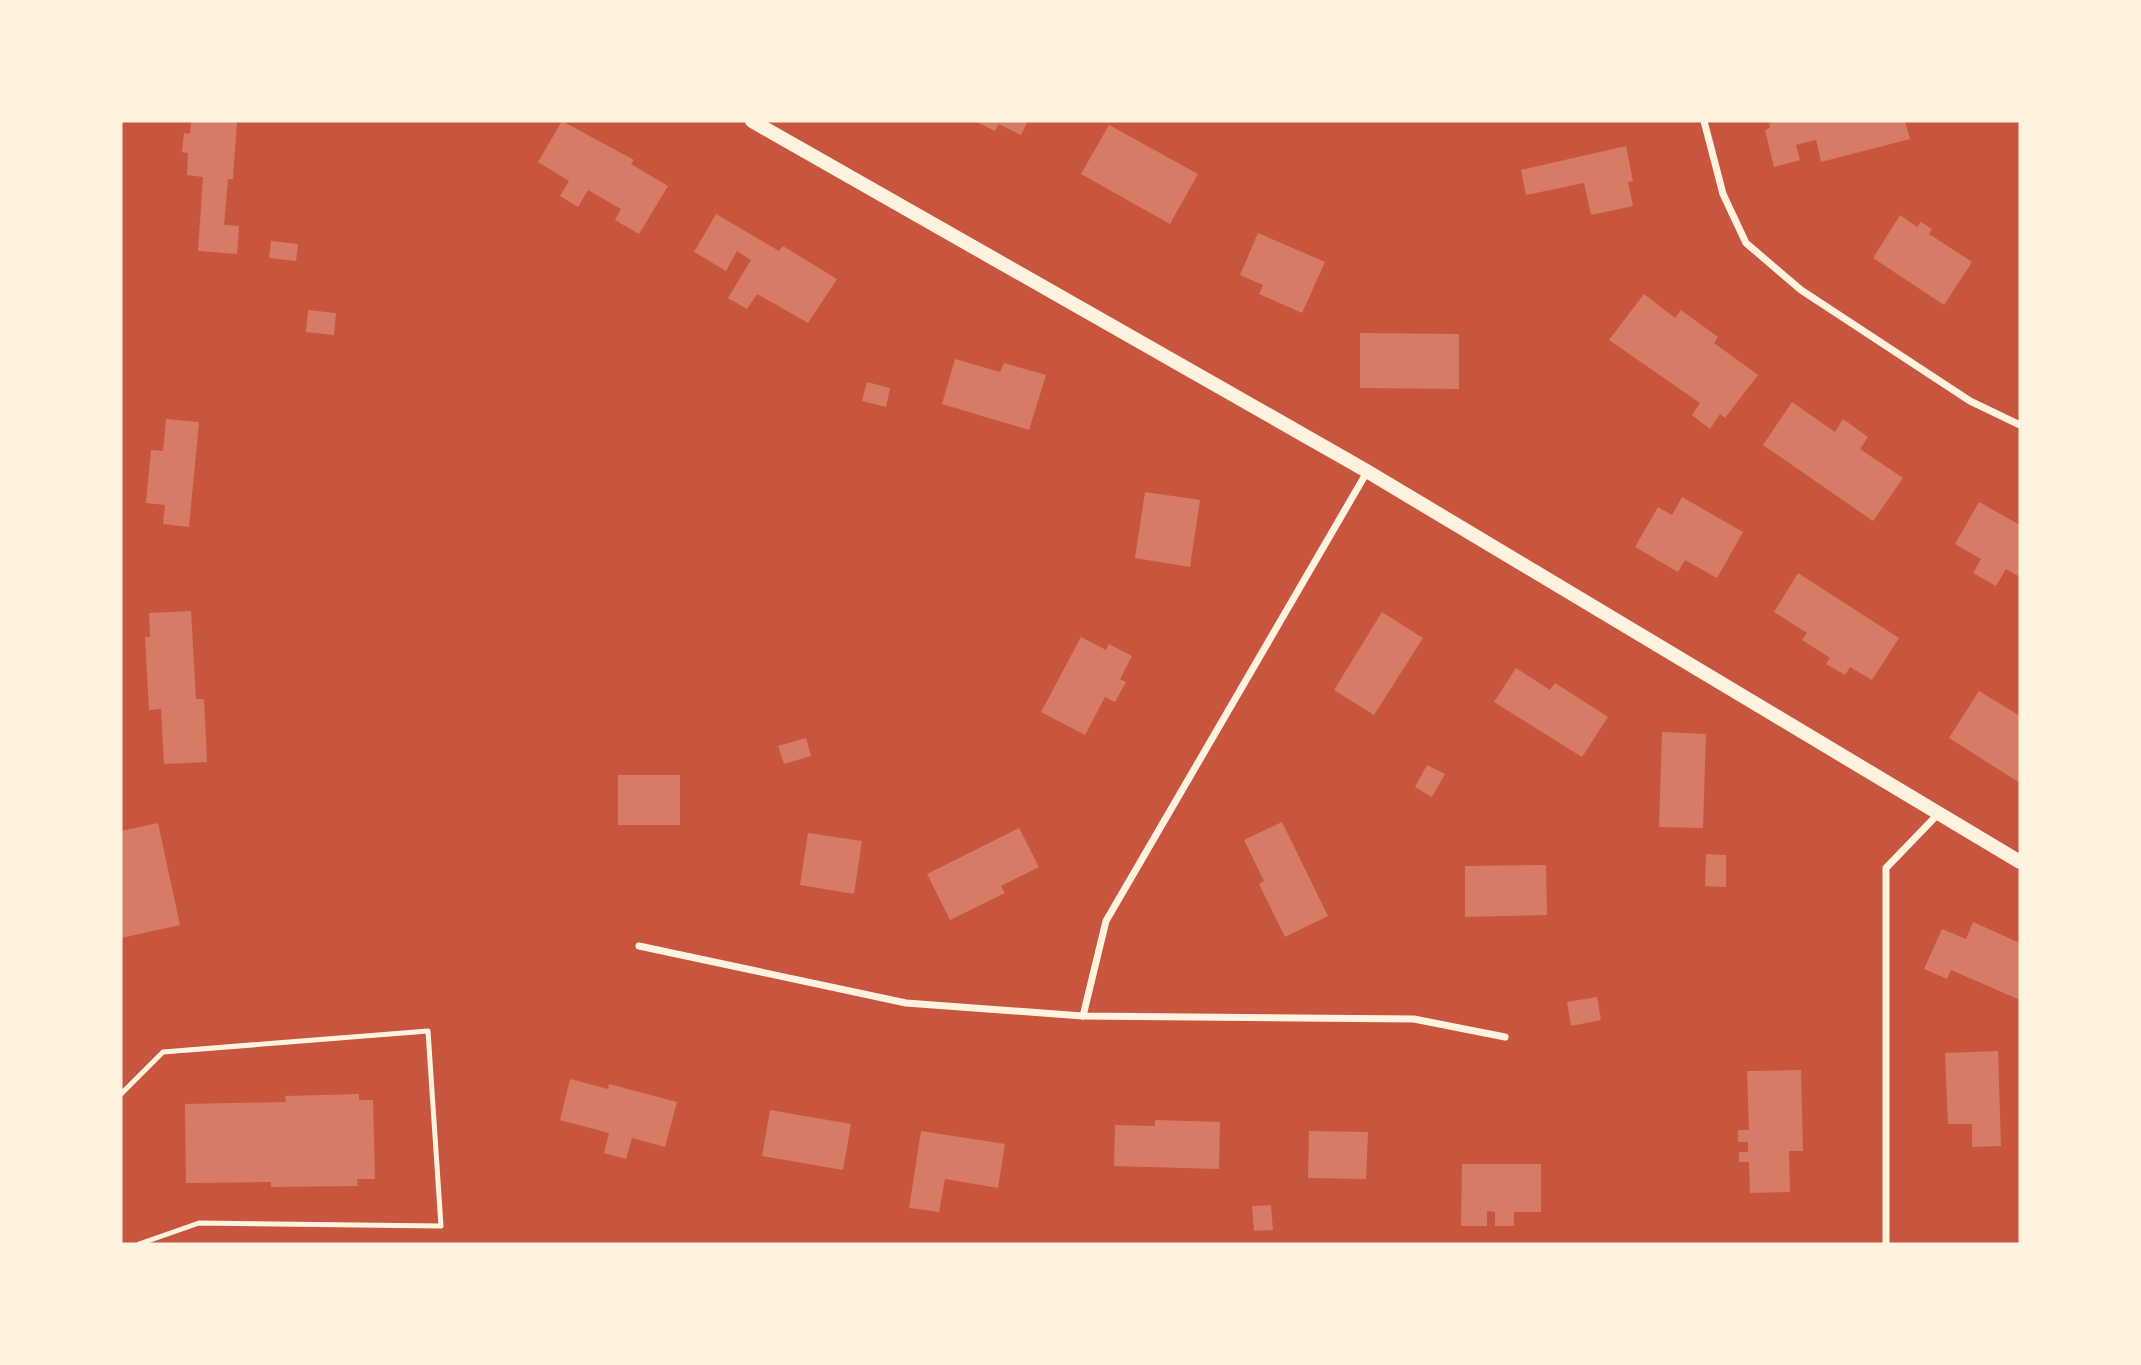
<svg xmlns="http://www.w3.org/2000/svg" width="2141" height="1365" viewBox="0 0 2141 1365" font-family="'Varela Round',sans-serif">
<style>
.building{fill:#d67c66}
.lines{fill:none;stroke-linecap:round;stroke-linejoin:round}
.service{stroke:#fff3e0;stroke-width:5}
.minor{stroke:#fff3e0;stroke-width:7}
.secondary{stroke:#fff3e0;stroke-width:14}
</style>
<rect width="100%" height="100%" fill="#c8553d"/>
<g class="building">
<path d="M191,121H237L233,179H228L224,225L239,226L237,254L198,251L203,177L187,175L188,153L182,152L184,133L190,134Z"/>
<path d="M562,121L634,160L631,164L668,186L639,234L615,220L621,209L588,190L578,207L560,196L569,181L538,162Z"/>
<path d="M975,121H1028L1021,135L999,124L995,131Z"/>
<path d="M1778,121H1905L1910,139L1821,162L1816,140L1796,145L1800,160L1774,167L1765,130L1770,128L1769,123Z"/>
<path d="M1109,125L1198,174L1170,224L1081,174Z"/>
<path d="M1626,146L1633,181L1628,182L1633,206L1591,215L1584,183L1526,195L1521,170Z"/>
<path d="M716,214L779,251L783,246L837,279L808,323L757,294L747,309L728,298L751,260L737,251L726,271L694,252Z"/>
<path d="M1900,215L1917,227L1921,222L1932,229L1929,234L1972,262L1944,305L1873,258Z"/>
<path d="M1258,233L1325,262L1302,313L1259,294L1263,285L1240,275Z"/>
<path d="M271,241L298,244L296,261L269,258Z"/>
<path d="M1644,294L1675,318L1681,310L1718,337L1714,343L1758,375L1725,418L1720,414L1710,429L1692,415L1700,403L1609,340Z"/>
<path d="M308,310L336,313L334,335L306,332Z"/>
<path d="M1360,333L1459,334V389L1360,388Z"/>
<path d="M955,359L1000,372L1004,363L1046,375L1029,430L942,404Z"/>
<path d="M867,382L890,388L886,407L862,401Z"/>
<path d="M1792,402L1835,432L1843,419L1868,437L1860,449L1903,478L1873,521L1763,445Z"/>
<path d="M166,419L199,422L189,527L163,524L165,505L146,503L151,450L163,451Z"/>
<path d="M1145,492L1200,500L1190,567L1135,558Z"/>
<path d="M1682,497L1743,532L1717,578L1685,560L1678,572L1635,547L1658,507L1672,515Z"/>
<path d="M1979,502L2020,525V577L2006,569L1996,586L1973,573L1981,559L1955,544Z"/>
<path d="M1798,573L1899,638L1872,680L1850,667L1845,675L1826,664L1830,658L1802,640L1807,633L1774,612Z"/>
<path d="M191,611L196,699H204L207,762L164,764L161,709L149,710L145,637H150L149,613Z"/>
<path d="M1382,612L1423,638L1374,715L1334,690Z"/>
<path d="M1081,637L1106,650L1109,644L1132,656L1120,679L1126,682L1115,702L1105,697L1085,735L1041,712Z"/>
<path d="M1516,668L1550,690L1555,683L1608,717L1582,757L1494,702Z"/>
<path d="M1979,691L2020,716V783L1949,738Z"/>
<path d="M1662,732L1706,734L1703,828L1659,827Z"/>
<path d="M806,738L811,756L784,764L778,746Z"/>
<path d="M1427,765L1445,774L1432,797L1415,787Z"/>
<rect x="618" y="775" width="62" height="50"/>
<path d="M1282,822L1328,916L1285,937L1259,884L1264,881L1244,840Z"/>
<path d="M158,823L180,925L121,938V831Z"/>
<path d="M1019,828L1039,867L1001,886L1005,893L950,920L927,874Z"/>
<path d="M808,833L862,841L854,894L800,885Z"/>
<path d="M1706,854L1726,855V887L1705,886Z"/>
<path d="M1546,865L1547,915L1465,917V866Z"/>
<path d="M1973,922L2020,943V1000L1951,970L1947,979L1924,969L1942,929L1966,939Z"/>
<path d="M1597,997L1601,1020L1571,1026L1567,1002Z"/>
<path d="M1998,1051L2001,1146L1972,1147V1124H1948L1945,1053Z"/>
<path d="M1801,1070L1803,1151H1789L1790,1192L1750,1193L1749,1162H1739V1152H1748V1142H1738V1130H1749L1747,1071Z"/>
<path d="M570,1079L608,1089L609,1084L677,1102L665,1147L632,1138L626,1159L604,1153L609,1133L560,1120Z"/>
<path d="M359,1094V1100H373L375,1179H357L358,1186L271,1187V1182L186,1183L185,1104L286,1102L285,1096Z"/>
<path d="M770,1110L851,1124L843,1170L762,1156Z"/>
<path d="M1155,1120L1220,1122L1219,1169L1114,1166L1115,1125L1155,1126Z"/>
<path d="M921,1131L1005,1144L998,1188L945,1179L939,1212L909,1208Z"/>
<path d="M1309,1131L1368,1132L1366,1179L1308,1178Z"/>
<path d="M1462,1164H1541V1212H1514V1226H1495V1212L1487,1211V1226H1461Z"/>
<path d="M1271,1205L1273,1230L1254,1231L1252,1206Z"/>
</g>
<g class="lines">
<path class="service" d="M121,1094L163,1052L428,1031L441,1226L199,1223L139,1244"/>
<g class="minor">
<path d="M1704,121L1723,194L1746,243L1801,290L1970,401L2020,425"/>
<path d="M639,946L906,1003L1083,1016L1414,1019L1505,1037"/>
<path d="M1083,1016L1106,921L1367,472"/>
<path d="M1886,1244V868L1940,812"/>
</g>
<path class="secondary" d="M752,121L1365,470L2020,862"/>
</g>
<rect width="2141" height="1365" fill="none" stroke="#fff3e0" stroke-width="245"/>
</svg>
